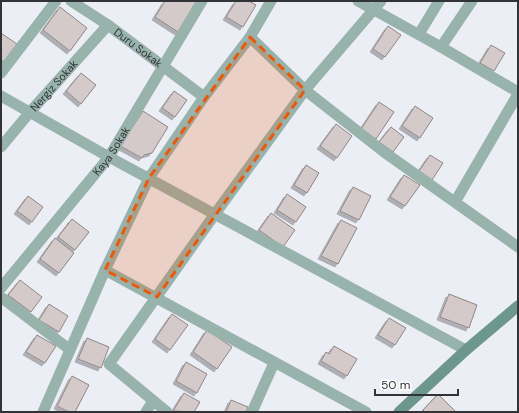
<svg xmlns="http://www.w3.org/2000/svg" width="519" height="413" viewBox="0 0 519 413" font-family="'DM Sans',sans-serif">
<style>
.building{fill:#d4cac9;stroke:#8e8584;filter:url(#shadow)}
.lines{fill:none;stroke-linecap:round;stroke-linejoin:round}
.minor{stroke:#98b3ac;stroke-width:11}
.secondary{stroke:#6d968c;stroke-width:11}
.marked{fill:#e8590c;fill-opacity:0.2;stroke:#e8590c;stroke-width:3;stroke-dasharray:8 5;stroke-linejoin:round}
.labels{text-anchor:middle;stroke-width:3;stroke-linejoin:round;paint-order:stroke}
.street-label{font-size:11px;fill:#323336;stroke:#fff}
</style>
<defs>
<filter id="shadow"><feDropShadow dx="-3" dy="3" stdDeviation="0" flood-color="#0004"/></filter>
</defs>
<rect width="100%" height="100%" fill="#eceef6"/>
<g class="building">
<path d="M165,1H197L178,32L155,17Z"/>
<path d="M236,1H249L256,5L243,27L226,17Z"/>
<path d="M60,7L87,28L70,51L43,30Z"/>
<path d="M388,26L401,35L385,57L373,49Z"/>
<path d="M1,33L17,44L4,62L1,60Z"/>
<path d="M491,45L505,53L494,71L480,63Z"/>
<path d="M81,73L96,85L81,104L66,91Z"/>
<path d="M174,91L187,100L175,117L162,108Z"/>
<path d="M379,102L394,112L376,139L361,129Z"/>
<path d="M415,106L433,118L420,138L402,126Z"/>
<path d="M143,111L168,127L152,153L144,155L142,158L120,146Z"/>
<path d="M336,124L352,136L337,158L320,146Z"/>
<path d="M391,127L404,137L393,152L379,142Z"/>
<path d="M430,155L443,163L432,180L419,171Z"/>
<path d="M306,165L319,173L307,193L294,185Z"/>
<path d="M404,175L420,185L405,206L390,197Z"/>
<path d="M353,187L371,196L359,220L340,211Z"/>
<path d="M287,194L306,207L296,222L277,210Z"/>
<path d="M28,196L43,207L32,222L17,211Z"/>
<path d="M271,213L295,230L283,247L259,230Z"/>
<path d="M72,219L89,232L75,250L58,237Z"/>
<path d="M341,220L357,228L338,264L321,256Z"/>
<path d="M55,238L74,253L59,273L40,259Z"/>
<path d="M20,280L42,297L31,312L8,295Z"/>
<path d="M449,294L477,305L469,328L440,317Z"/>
<path d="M49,304L68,316L59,332L39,320Z"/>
<path d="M172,314L188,325L170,350L155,339Z"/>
<path d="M389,318L406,328L395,345L378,335Z"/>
<path d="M207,330L232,347L217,369L193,352Z"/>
<path d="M37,335L56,346L45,363L26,352Z"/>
<path d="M87,338L109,347L101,368L78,359Z"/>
<path d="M334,346L357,359L347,376L321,361L326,352L329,354Z"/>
<path d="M186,362L207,374L197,393L176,381Z"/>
<path d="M72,376L89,385L75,412H69L57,406Z"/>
<path d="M184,393L200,402L194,412L173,411Z"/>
<path d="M438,394L456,412H425L423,410Z"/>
<path d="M231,400L248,407L246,412H226Z"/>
</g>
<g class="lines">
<g class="minor">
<path id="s1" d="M71,1L108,25L204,97"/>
<path d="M358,1L441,47L518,92"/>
<path d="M419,34L439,1"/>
<path d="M250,37L305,90L384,152L518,247"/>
<path d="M441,47L472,1"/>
<path d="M1,73L56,1"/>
<path d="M1,96L109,157L466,350"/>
<path id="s2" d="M1,147L30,112L108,25"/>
<path d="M455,202L518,94"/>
<path d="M105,270L366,412"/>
<path id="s3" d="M1,288L109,157L202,1"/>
<path d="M1,297L69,349"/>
<path d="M43,412L105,270L149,178L204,97L250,37L271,1"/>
<path d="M146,412L153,401"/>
<path d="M167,412L109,364L215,214L305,90L381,1"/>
<path d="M252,412L274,363"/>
</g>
<path class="secondary" d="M399,412L466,350L518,306"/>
</g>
<path class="marked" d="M250,37L305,90L157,297L105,270L149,178Z"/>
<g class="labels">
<g class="street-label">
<text dy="4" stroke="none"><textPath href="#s1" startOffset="82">Duru Sokak</textPath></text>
<text dy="4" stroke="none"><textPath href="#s2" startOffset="81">Nergiz Sokak</textPath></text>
<text dy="4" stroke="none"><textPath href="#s3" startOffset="176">Kaya Sokak</textPath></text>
</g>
</g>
<rect width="519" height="413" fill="none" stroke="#323336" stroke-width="4"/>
<path d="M375 389v6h83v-6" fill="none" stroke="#323336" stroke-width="2"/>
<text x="381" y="389" font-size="12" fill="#323336" stroke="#ffffff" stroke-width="3" paint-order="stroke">50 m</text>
</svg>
